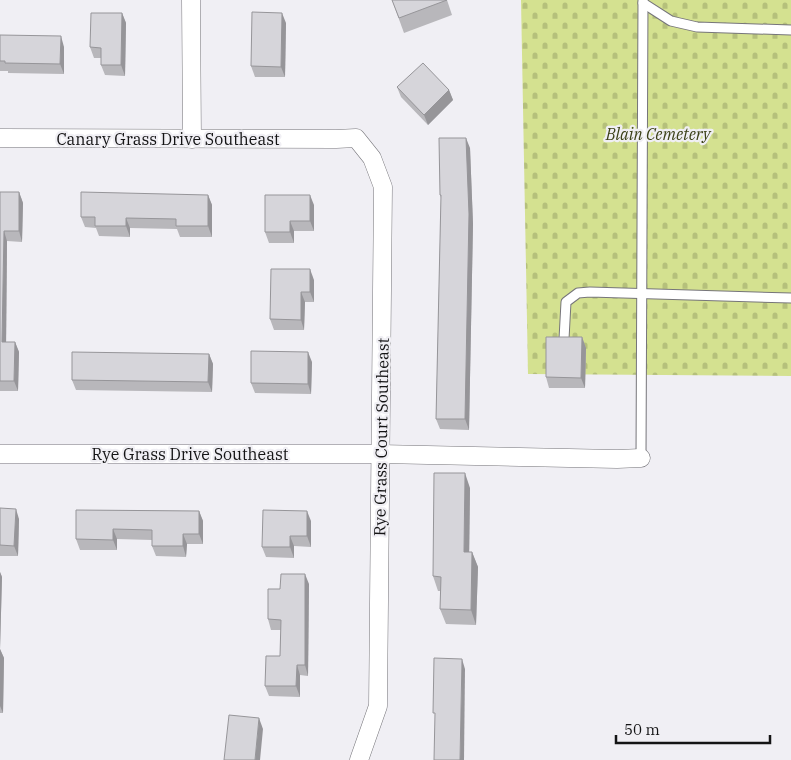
<svg xmlns="http://www.w3.org/2000/svg" width="791" height="760" viewBox="0 0 791 760" font-family="'IBM Plex Serif',serif">
<style>
.cemetery{fill:url(#cemetery-stones)}
.lines{fill:none;stroke-linecap:round;stroke-linejoin:round}
.lane-casing{stroke:#76757a;stroke-width:11}
.street-casing{stroke:#76757a;stroke-width:19}
.lane{stroke:#fff;stroke-width:9}
.street{stroke:#fff;stroke-width:18}
.wall{fill:#b8b7bb}
.shaded-wall{fill:#969599}
.building{fill:#d6d5da;stroke:#969599}
.labels{text-anchor:middle;stroke-width:4.5;stroke-linejoin:round;paint-order:stroke}
.park-label{font-size:16px;font-style:italic;fill:#3b4017;stroke:#f0eff4}
.street-label{font-size:16px;fill:#141415;stroke:#f0eff4}
</style>
<defs>
<pattern id="cemetery-stones" width="16" height="16" patternUnits="userSpaceOnUse" patternTransform="scale(1.25)"><rect width="16" height="16" fill="#d4e190"/><path d="M2 7V4a2 2 0 0 1 4 0v3zM10 15v-3a2 2 0 0 1 4 0v3z" fill="#b5c07b"/></pattern>
</defs>
<rect width="100%" height="100%" fill="#f0eff4"/>
<path class="cemetery" d="M521,0H791V376L528,374Z"/>
<g class="lines">
<defs>
<g id="lane">
<path d="M643,3L671,21L697,27L791,30"/>
<path d="M564,339L566,302L578,293L590,292L791,298"/>
<path d="M641,458L643,0"/>
</g>
<g id="street">
<path d="M191,0L192,139"/>
<path d="M0,138L336,139L356,138L372,158L383,187L378,706L359,760"/>
<path d="M0,454H380L617,459L641,458"/>
</g>
</defs>
<use href="#lane" class="lane-casing"/>
<use href="#street" class="street-casing"/>
<use href="#lane" class="lane"/>
<use href="#street" class="street"/>
</g>
<g class="wall">
<path d="M392,0H447L452,15L404,33Z"/>
<path d="M122,13L126,23L125,76L105,75L101,65V58H94L90,47Z"/>
<path d="M286,23L285,77H255L251,66Z"/>
<path d="M0,35L64,47V74L8,73V71H0Z"/>
<path d="M397,87L449,90L453,100L428,125L401,97Z"/>
<path d="M470,148L473,224L469,430L440,429L436,419L441,198L440,195Z"/>
<path d="M0,192H19L23,203L22,242L7,241L6,342H15L19,352L18,391H0Z"/>
<path d="M208,195L212,205V237H180L177,229L130,228V237L99,236L96,228L85,227L81,217Z"/>
<path d="M314,205V231H294V243H269L265,232Z"/>
<path d="M314,280V302H305L304,330H274L270,319Z"/>
<path d="M582,337L586,348L585,388H549L546,377Z"/>
<path d="M209,354L213,364L212,392L76,390L72,380Z"/>
<path d="M312,362L311,394L255,393L251,383Z"/>
<path d="M470,488L469,552H472L478,567L476,625L446,624L440,609L441,591H438L433,576Z"/>
<path d="M0,508L19,519L18,556H0Z"/>
<path d="M76,510L199,511L203,521V544H187L186,557L156,556L152,546V540L117,539V550H80L76,539Z"/>
<path d="M311,521V547L294,546V558L266,557L262,547Z"/>
<path d="M0,572L2,577L0,649L4,658L3,713H0Z"/>
<path d="M309,584L308,676L300,675V697L269,696L265,686L280,656L281,630H271L268,619L280,589Z"/>
</g>
<g class="shaded-wall">
<path d="M122,13L126,23L125,76L121,65Z"/>
<path d="M282,13L286,23L285,77L281,67Z"/>
<path d="M61,36L64,47V74L60,64Z"/>
<path d="M449,90L453,100L428,125L424,115Z"/>
<path d="M466,138L470,148L473,224L469,430L465,419Z"/>
<path d="M19,192L23,203L22,242L19,231Z"/>
<path d="M208,195L212,205V237L208,226Z"/>
<path d="M310,195L314,205V231L310,221Z"/>
<path d="M126,218L130,228V237L126,226Z"/>
<path d="M290,221L294,231V243L290,232Z"/>
<path d="M4,231L7,241L6,352L2,342Z"/>
<path d="M310,269L314,280V302L310,292Z"/>
<path d="M301,292L305,302L304,330L301,320Z"/>
<path d="M582,337L586,348L585,388L581,378Z"/>
<path d="M15,342L19,352L18,391L14,381Z"/>
<path d="M308,352L312,362L311,394L308,384Z"/>
<path d="M209,354L213,364L212,392L208,382Z"/>
<path d="M465,473L470,488L469,567L464,552Z"/>
<path d="M16,509L19,519L18,556L14,546Z"/>
<path d="M199,511L203,521V544L199,534Z"/>
<path d="M307,511L311,521V547L307,536Z"/>
<path d="M113,529L117,539V550L113,540Z"/>
<path d="M183,534L187,544L186,557L183,546Z"/>
<path d="M290,536L294,546V558L290,547Z"/>
<path d="M472,552L478,567L476,625L471,610Z"/>
<path d="M0,572L2,577L0,649L4,658L3,713L0,706Z"/>
<path d="M305,574L309,584L308,676L305,665Z"/>
<path d="M462,659L465,669L464,760H460Z"/>
<path d="M297,665L300,675V697L296,686Z"/>
<path d="M259,718L263,729L260,760H255Z"/>
</g>
<g class="building">
<path d="M392,0H447L399,18Z"/>
<path d="M252,12L282,13L281,67L251,66Z"/>
<path d="M91,13H122L121,65H101V48L90,47Z"/>
<path d="M0,35L61,36L60,64L5,63V61H0Z"/>
<path d="M423,63L449,90L424,115L397,87Z"/>
<path d="M439,138H466L469,214L465,419H436L441,195H440Z"/>
<path d="M0,192H19V231H4L2,342H15L14,381H0Z"/>
<path d="M81,192L208,195V226H176V219L126,218V226H95V217H81Z"/>
<path d="M265,195H310V221H290V232H265Z"/>
<path d="M271,269H310V292H301V320L270,319Z"/>
<path d="M546,337H582L581,378L546,377Z"/>
<path d="M251,351L308,352V384L251,383Z"/>
<path d="M72,352L209,354L208,382L72,380Z"/>
<path d="M434,473H465L464,552H472L471,610L440,609L441,577L433,576Z"/>
<path d="M0,508L16,509L14,546L0,545Z"/>
<path d="M76,510L199,511V534H183V546H152V530L113,529V540L76,539Z"/>
<path d="M263,510L307,511V536H290V547H262Z"/>
<path d="M281,574H305V665H297L296,686H265L266,656H280L281,620L268,619V589H280Z"/>
<path d="M434,658L462,659L460,760H434L435,713H433Z"/>
<path d="M229,715L259,718L255,760H224Z"/>
</g>
<g class="labels">
<g class="park-label">
<text x="658" y="140">Blain Cemetery</text>
</g>
<g class="street-label">
<text x="168" y="145">Canary Grass Drive Southeast</text>
<text transform="translate(381 437) rotate(-89)" y="6">Rye Grass Court Southeast</text>
<text x="190" y="460">Rye Grass Drive Southeast</text>
</g>
</g>
<path d="M616 735v8h154v-8" fill="none" stroke="#141415" stroke-width="2.5"/>
<text x="624" y="735" font-size="15" fill="#141415" stroke="#f0eff4" stroke-width="4" paint-order="stroke">50 m</text>
</svg>
